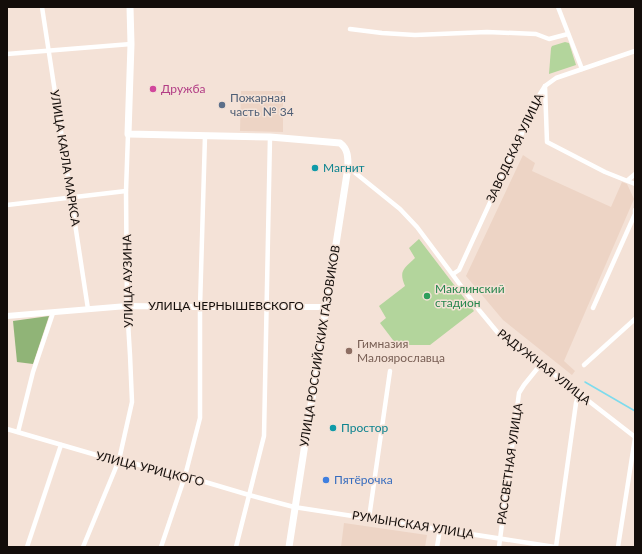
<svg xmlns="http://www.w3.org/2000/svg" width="642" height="554" viewBox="0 0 642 554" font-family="Lato,sans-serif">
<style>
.built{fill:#edd4c5}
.green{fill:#b3d59c}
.forest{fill:#90b477}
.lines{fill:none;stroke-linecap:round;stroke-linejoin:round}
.stream{stroke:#7ddbed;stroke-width:1.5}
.minor{stroke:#fff;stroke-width:4.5}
.tertiary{stroke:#fff;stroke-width:6}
.secondary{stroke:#fff;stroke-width:7}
.hotel-dot{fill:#d1479c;stroke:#f4e2d7;stroke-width:1.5}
.service-dot{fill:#5c6f8a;stroke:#f4e2d7;stroke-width:1.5}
.culture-dot{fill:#0f9aa8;stroke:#f4e2d7;stroke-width:1.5}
.leisure-dot{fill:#2e9e5b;stroke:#f4e2d7;stroke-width:1.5}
.education-dot{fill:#8d6e63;stroke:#f4e2d7;stroke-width:1.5}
.shop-dot{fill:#3f7fe0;stroke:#f4e2d7;stroke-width:1.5}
.labels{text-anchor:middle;stroke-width:3;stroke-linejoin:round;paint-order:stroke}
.hotel-label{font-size:12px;fill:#b23c85;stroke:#f4e2d7;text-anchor:start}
.service-label{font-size:12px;fill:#4e5e75;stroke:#f4e2d7;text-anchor:start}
.street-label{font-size:12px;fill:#130d0a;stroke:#f4e2d7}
.culture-label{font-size:12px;fill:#0d838f;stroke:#f4e2d7;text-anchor:start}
.leisure-label{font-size:12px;fill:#27864d;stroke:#f4e2d7;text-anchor:start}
.education-label{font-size:12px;fill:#785e54;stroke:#f4e2d7;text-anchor:start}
.shop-label{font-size:12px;fill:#366cbe;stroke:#f4e2d7;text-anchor:start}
</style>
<rect width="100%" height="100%" fill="#f4e2d7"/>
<g class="built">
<path d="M241,91H283V132L240,131Z"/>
<path d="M523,155L535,163L532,171L611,207L622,182L627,184L634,199L564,361L575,371L572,375L503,320L466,276Z"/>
<path d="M344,523L427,535L425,547H341Z"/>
</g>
<g class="green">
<path d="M565,42L569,43L576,65L549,74L551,48L552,46Z"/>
<path d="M419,239L474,311L430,345H405L401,341L396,344L380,323L386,318L379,306L405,286C398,270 405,268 415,258L409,248Z"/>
</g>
<path class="forest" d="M49,316L33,364L17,362L13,321Z"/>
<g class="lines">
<path class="stream" d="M585,382L635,411"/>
<g class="minor">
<path d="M42,7L88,309"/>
<path d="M558,7L582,69"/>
<path d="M350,29L382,33L415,35L487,32L536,34L549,39L568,34"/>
<path d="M7,54L131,44"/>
<path d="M545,86L547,142L605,172L635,184"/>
<path d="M348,167L400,209L417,227L479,310L498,333L541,364L635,437"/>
<path d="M628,180L635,174"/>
<path d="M7,205L126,191"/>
<path d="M453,274L459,270L540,94L545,86L556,78L635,51"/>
<path d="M593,308L635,214V210"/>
<path d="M584,365L635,319"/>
<path d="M7,429L110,459L119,460L185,476L249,495L294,507L555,547"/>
<path d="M18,432L33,372L53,313"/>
<path d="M369,518L390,371"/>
<path d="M27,547L61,445"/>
<path d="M83,547L119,460L132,402L130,355L127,306L126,191L128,134"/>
<path d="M161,547L185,476L200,418V307L205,136"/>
<path d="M236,547L264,436L270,137"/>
<path d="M437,547L440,529"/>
<path d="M499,547L519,393L524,385L541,364"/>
<path d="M556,547L576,403L579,394"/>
<path d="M618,547L635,438"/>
</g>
<path class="tertiary" d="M7,316L127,306L200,307H326"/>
<path class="secondary" d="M130,7L131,44L128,134L270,137L340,143C348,149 348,157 348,167L289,547"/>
</g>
<circle class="hotel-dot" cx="153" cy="89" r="4"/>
<circle class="service-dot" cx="222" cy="105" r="4"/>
<g class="culture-dot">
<circle cx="315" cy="168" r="4"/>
<circle cx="333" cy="428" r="4"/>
</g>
<circle class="leisure-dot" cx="427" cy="296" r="4"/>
<circle class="education-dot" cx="349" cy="351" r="4"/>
<circle class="shop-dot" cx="326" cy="480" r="4"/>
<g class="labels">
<g class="hotel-label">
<text x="161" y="93">Дружба</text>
</g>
<g class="service-label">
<text x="230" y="102">Пожарная<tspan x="230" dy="14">часть № 34</tspan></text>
</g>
<g class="street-label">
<text transform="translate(515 148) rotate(-65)" y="4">ЗАВОДСКАЯ УЛИЦА</text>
<text transform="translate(65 158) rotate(81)" y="4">УЛИЦА КАРЛА МАРКСА</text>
<text transform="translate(128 281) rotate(-91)" y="4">УЛИЦА АУЗИНА</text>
<text x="226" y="310">УЛИЦА ЧЕРНЫШЕВСКОГО</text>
<text transform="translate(320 346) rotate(-81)" y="4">УЛИЦА РОССИЙСКИХ ГАЗОВИКОВ</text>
<text transform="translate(544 367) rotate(38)" y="4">РАДУЖНАЯ УЛИЦА</text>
<text transform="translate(510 464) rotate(-82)" y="4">РАССВЕТНАЯ УЛИЦА</text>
<text transform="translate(150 469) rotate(14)" y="4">УЛИЦА УРИЦКОГО</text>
<text transform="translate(413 525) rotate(9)" y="4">РУМЫНСКАЯ УЛИЦА</text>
</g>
<g class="culture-label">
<text x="323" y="172">Магнит</text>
<text x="341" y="432">Простор</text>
</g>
<g class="leisure-label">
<text x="435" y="293">Маклинский<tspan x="435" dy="14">стадион</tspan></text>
</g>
<g class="education-label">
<text x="357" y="348">Гимназия<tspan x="357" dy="14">Малоярославца</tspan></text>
</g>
<g class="shop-label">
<text x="334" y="484">Пятёрочка</text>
</g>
</g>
<rect width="642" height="554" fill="none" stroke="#130d0a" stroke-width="16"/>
</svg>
